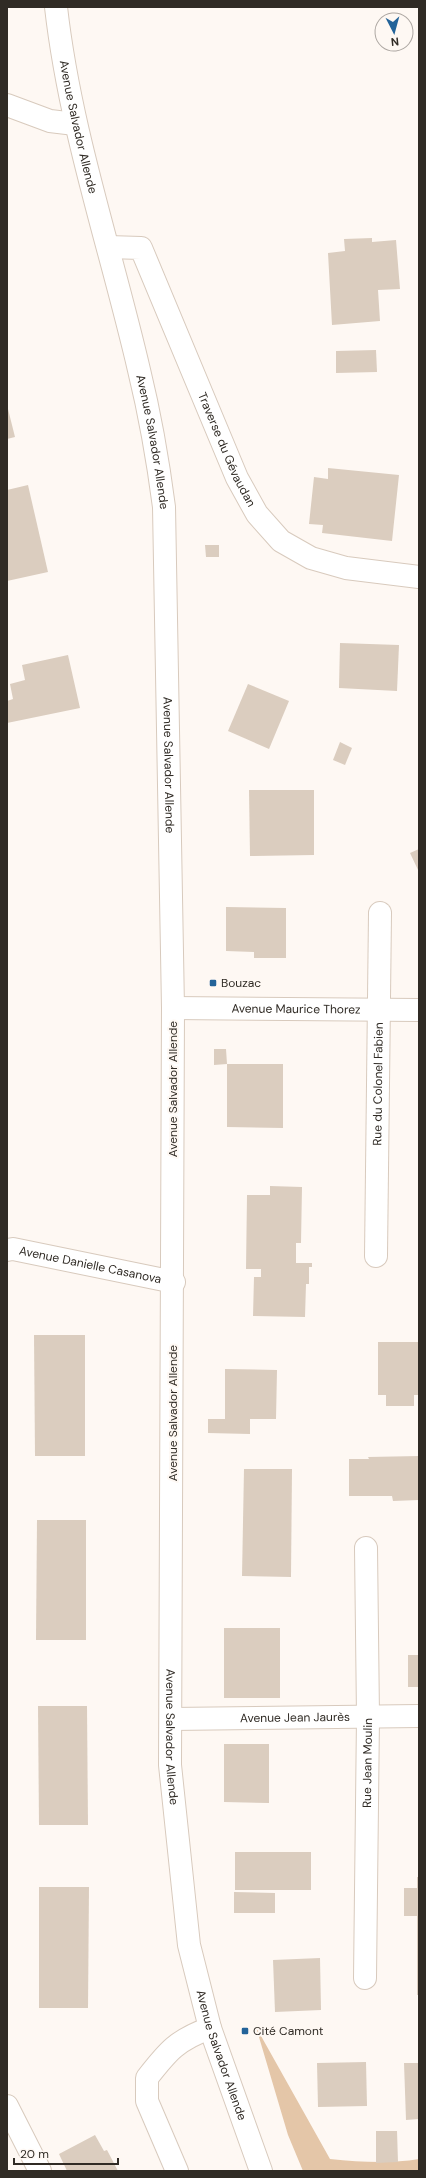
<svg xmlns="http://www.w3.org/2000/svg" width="426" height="2178" viewBox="0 0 426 2178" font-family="'DM Sans',sans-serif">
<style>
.green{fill:#e4c6a8}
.building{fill:#dbcdbf}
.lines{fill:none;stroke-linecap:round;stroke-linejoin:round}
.street-casing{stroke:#d8cabd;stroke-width:24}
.primary-casing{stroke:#d8cabd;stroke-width:24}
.street{stroke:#fff;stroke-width:22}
.primary{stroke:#fff;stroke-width:22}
.poi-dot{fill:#236399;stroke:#fef8f3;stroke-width:1.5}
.labels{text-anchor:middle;stroke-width:4;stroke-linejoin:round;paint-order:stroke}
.street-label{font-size:12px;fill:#302b25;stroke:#fef8f3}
.poi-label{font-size:12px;fill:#302b25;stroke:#fef8f3;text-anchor:start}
</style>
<rect width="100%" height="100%" fill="#fef8f3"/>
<path class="green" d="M256,2027L330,2159C361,2162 389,2164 419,2159V2171H303L288,2135Z"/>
<g class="building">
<path d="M372,238V242L396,240L400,289L378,290L380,321L332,325L328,253L345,251L344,239Z"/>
<path d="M376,350L377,372L336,373V351Z"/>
<path d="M7,405L15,437L7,439Z"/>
<path d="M328,468L399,475L392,541L322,533L323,525L309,524L314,477L328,479Z"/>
<path d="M28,485L48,572L7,581V490Z"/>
<path d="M205,545H219V557H206Z"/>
<path d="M340,643L399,645L397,691L339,688Z"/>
<path d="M68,655L80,708L7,723V701L13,699L10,684L25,680L22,665Z"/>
<path d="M248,684L289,701L269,749L228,731Z"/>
<path d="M340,742L352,748L345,765L333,760Z"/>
<path d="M249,790H314V855L250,856Z"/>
<path d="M419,849V872L410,853Z"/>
<path d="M226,907L286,908V958H254V952L226,951Z"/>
<path d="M214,1049H226L227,1064H283V1128L227,1127V1064L214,1065Z"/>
<path d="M270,1186L302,1187L301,1243H296V1263H312V1267H309V1284H306L305,1317L253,1316L254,1277H261V1269H246L247,1195H270Z"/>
<path d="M34,1335H85V1456H35Z"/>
<path d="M378,1342H419V1395H414V1406H386V1395H378Z"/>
<path d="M225,1369L277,1370L276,1419H250V1434L208,1433V1419H225Z"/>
<path d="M419,1456V1500L393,1501L392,1496H349V1459H369L368,1457Z"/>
<path d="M244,1469H292L291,1577L242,1576Z"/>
<path d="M37,1520H86V1640H36Z"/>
<rect x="224" y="1628" width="56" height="70"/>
<rect x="408" y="1655" width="11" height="32"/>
<path d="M38,1706H87L88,1825H39Z"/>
<path d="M224,1744H269V1803L224,1802Z"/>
<rect x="235" y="1852" width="76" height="38"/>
<path d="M417,1877H419V1995H417V1916H404V1888H417Z"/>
<path d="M39,1887H89L88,2008H39Z"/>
<path d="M234,1892L275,1893V1913H234Z"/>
<path d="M320,1958L321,2010L275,2012L273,1960Z"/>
<path d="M366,2062L367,2106L318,2107L317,2063Z"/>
<path d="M404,2063H419V2119L406,2120Z"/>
<path d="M376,2131H397L398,2162L376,2163Z"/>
<path d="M95,2135L104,2151L107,2150L118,2171H67L59,2154Z"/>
</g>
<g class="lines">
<defs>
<g id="street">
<path d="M7,105L50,121L75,124"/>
<path id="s1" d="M108,247L141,248L237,478L257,514L281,541L311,558L346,568L419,577"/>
<path id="s2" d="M173,1008L419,1010"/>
<path id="s3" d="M7,1250L13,1249L174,1282"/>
<path id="s4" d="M376,1256L380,913"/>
<path id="s5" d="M171,1719L419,1716"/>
<path id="s6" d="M365,1978L368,1717L366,1548"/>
<path d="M7,2106L40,2171"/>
<path d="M177,2171L147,2101V2078C168,2051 177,2040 210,2028"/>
</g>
<g id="primary">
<path id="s7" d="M56,7C70,131 111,249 139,370C150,415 158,461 164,507L173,1008L170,1765L189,1945L210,2028L261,2171"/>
</g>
</defs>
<use href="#street" class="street-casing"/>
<use href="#primary" class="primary-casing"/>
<use href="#street" class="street"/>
<use href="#primary" class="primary"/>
</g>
<g class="poi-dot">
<rect x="209" y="979" width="8" height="8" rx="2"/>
<rect x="241" y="2027" width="8" height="8" rx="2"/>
</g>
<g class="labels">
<g class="street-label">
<text dy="4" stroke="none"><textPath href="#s7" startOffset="122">Avenue Salvador Allende</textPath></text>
<text dy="4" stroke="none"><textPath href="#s7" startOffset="446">Avenue Salvador Allende</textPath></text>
<text dy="4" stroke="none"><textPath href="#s1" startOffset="252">Traverse du Gévaudan</textPath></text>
<text dy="4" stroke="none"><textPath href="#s7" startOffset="770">Avenue Salvador Allende</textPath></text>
<text dy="4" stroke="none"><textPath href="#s2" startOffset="123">Avenue Maurice Thorez</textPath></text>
<text dy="4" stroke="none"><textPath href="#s4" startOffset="172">Rue du Colonel Fabien</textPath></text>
<text transform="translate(173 1089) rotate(-90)" y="4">Avenue Salvador Allende</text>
<text dy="4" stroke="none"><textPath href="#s3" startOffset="85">Avenue Danielle Casanova</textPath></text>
<text transform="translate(173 1413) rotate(-90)" y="4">Avenue Salvador Allende</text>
<text dy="4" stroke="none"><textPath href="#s5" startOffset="124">Avenue Jean Jaurès</textPath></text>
<text dy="4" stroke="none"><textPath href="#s7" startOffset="1742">Avenue Salvador Allende</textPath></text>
<text dy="4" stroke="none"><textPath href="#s6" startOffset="215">Rue Jean Moulin</textPath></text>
<text dy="4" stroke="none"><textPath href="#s7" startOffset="2066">Avenue Salvador Allende</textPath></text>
</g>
<g class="poi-label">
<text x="221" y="987">Bouzac</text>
<text x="253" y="2035">Cité Camont</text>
</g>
</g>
<rect width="426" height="2178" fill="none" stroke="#302b25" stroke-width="16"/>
<g transform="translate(394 32) rotate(174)"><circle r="19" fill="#fef8f3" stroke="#aca6a1"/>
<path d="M0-3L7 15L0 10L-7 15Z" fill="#236399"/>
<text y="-6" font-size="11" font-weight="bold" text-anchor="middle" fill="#302b25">N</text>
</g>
<path d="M14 2158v6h104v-6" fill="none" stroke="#302b25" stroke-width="2"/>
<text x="20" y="2158" font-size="12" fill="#302b25" stroke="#fef8f3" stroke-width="3" paint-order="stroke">20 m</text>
</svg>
